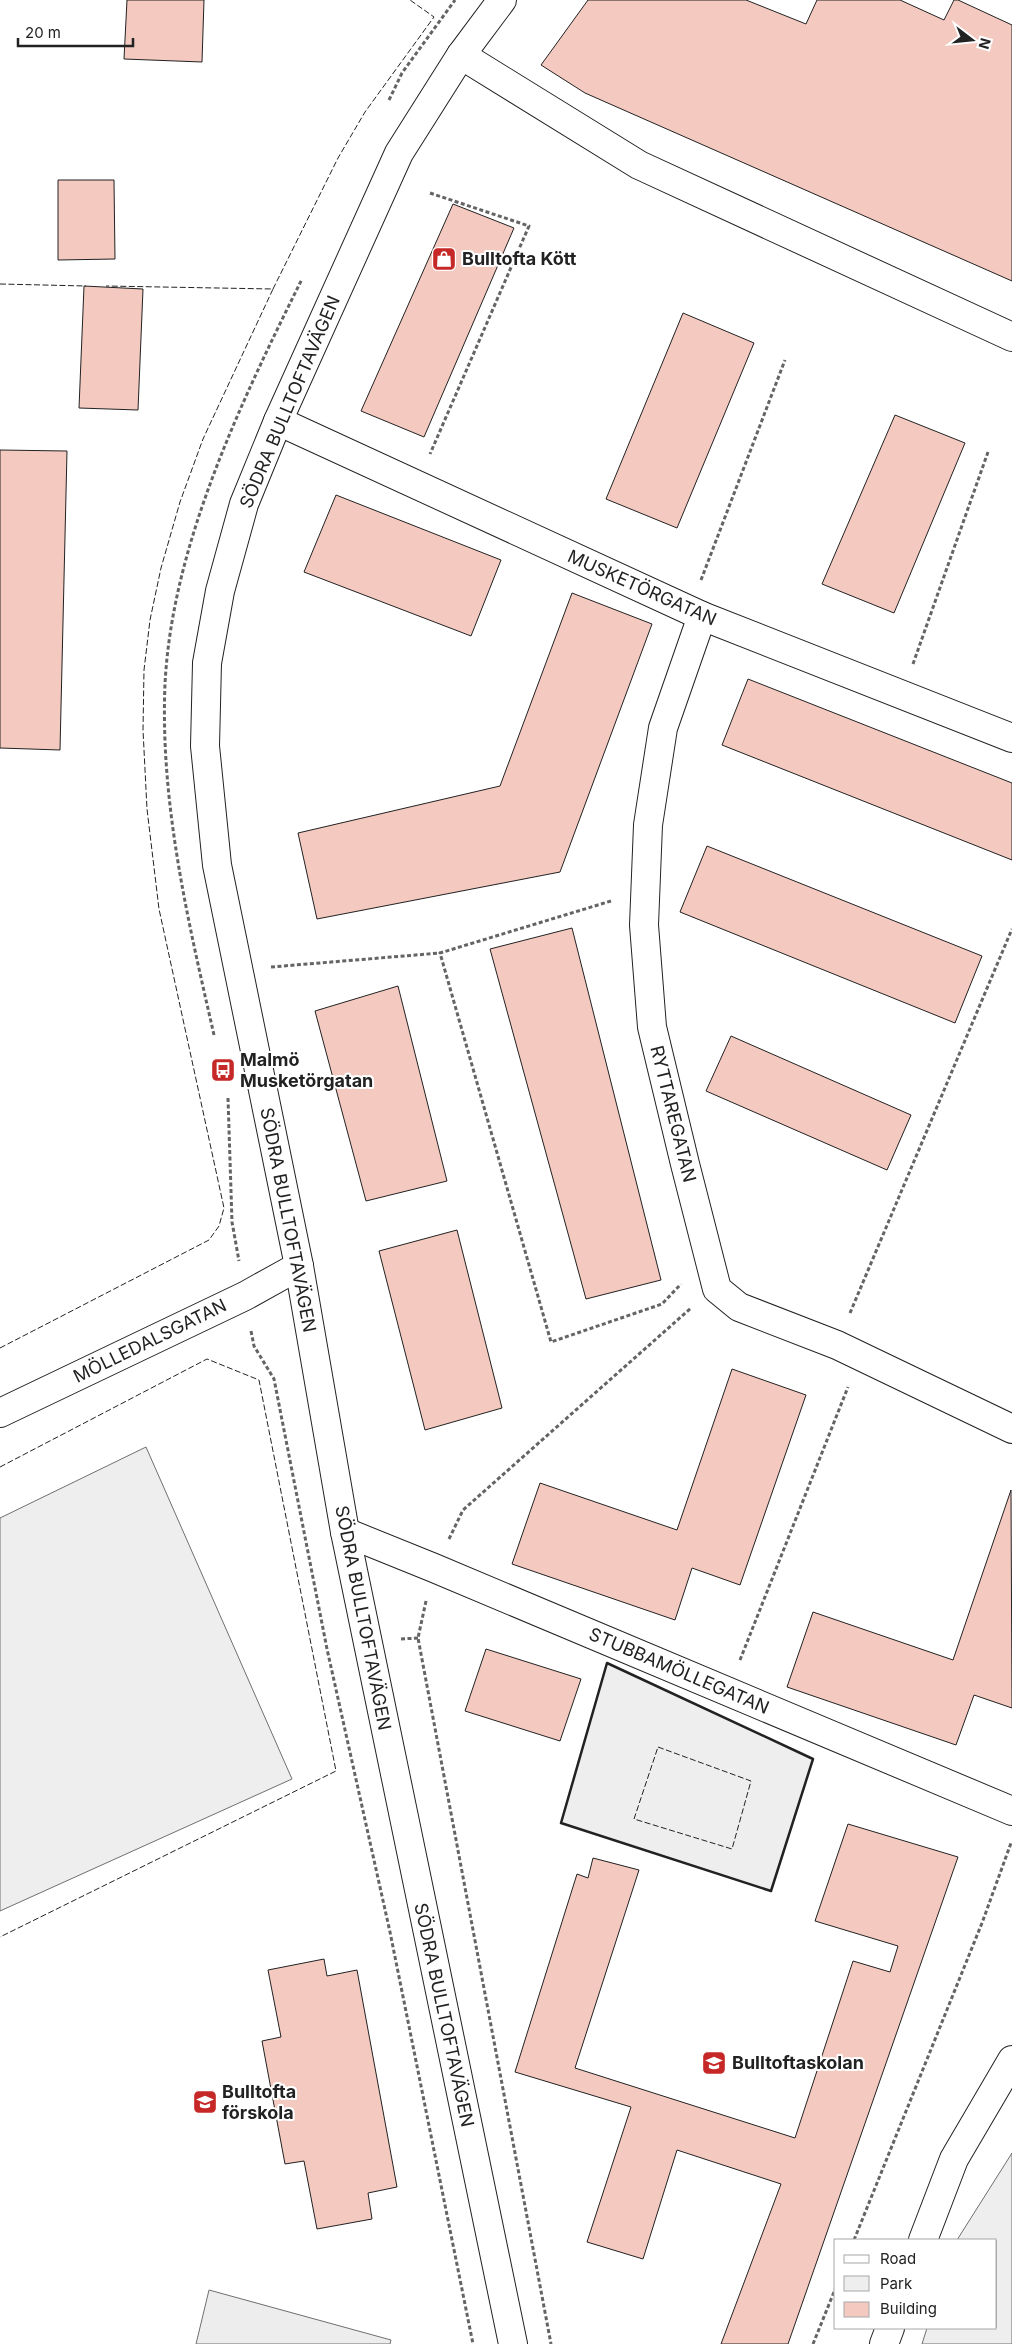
<svg xmlns="http://www.w3.org/2000/svg" width="1012" height="2344" viewBox="0 0 1012 2344" font-family="Inter,sans-serif">
<style>
.green{fill:#eee;stroke:#6f6f6f}
.parking{fill:#ededed;stroke:#6f6f6f}
.building{fill:#f3c9c0;stroke:#222}
.lines{fill:none;stroke-linecap:round;stroke-linejoin:round}
.minor-casing{stroke:#222;stroke-width:30}
.path{stroke:#646464;stroke-width:3;stroke-dasharray:4 2.5;stroke-linecap:butt}
.minor{stroke:#fff;stroke-width:28}
.fence{stroke:#222;stroke-width:1;stroke-dasharray:6 2.5;stroke-linecap:butt}
.wall{stroke:#222;stroke-width:2.5}
.labels{text-anchor:middle;stroke-width:4;stroke-linejoin:round;paint-order:stroke}
.poi-label{font-size:18px;font-weight:bold;fill:#222;stroke:#fff;text-anchor:start}
.street-label{font-size:18px;fill:#222;stroke:#fff}
</style>
<rect width="100%" height="100%" fill="#fff"/>
<g class="green">
<path d="M146,1447L292,1779L0,1911V1518Z"/>
<path d="M607,1663L813,1759L771,1891L561,1823Z"/>
<path d="M1012,2153V2344H922L927,2328H996V2240H957Z"/>
</g>
<path class="parking" d="M209,2290L391,2340L390,2344H196Z"/>
<g class="building">
<path d="M127,0H204L202,62L124,59Z"/>
<path d="M588,0H746L806,24L817,0H900L944,20L954,0H958L1012,25V281L585,93L541,65Z"/>
<path d="M58,180H114L115,259L58,260Z"/>
<path d="M453,204L514,228L424,437L361,411Z"/>
<path d="M84,286L143,289L138,410L79,408Z"/>
<path d="M683,313L754,343L677,528L606,499Z"/>
<path d="M895,415L965,443L894,613L822,584Z"/>
<path d="M0,450L67,451L60,750L0,748Z"/>
<path d="M336,495L501,560L471,636L304,572Z"/>
<path d="M572,593L652,624L560,872L317,919L298,833L500,786Z"/>
<path d="M748,679L1012,783V860L722,745Z"/>
<path d="M707,846L982,956L955,1023L680,912Z"/>
<path d="M572,928L661,1280L586,1299L490,949Z"/>
<path d="M398,986L447,1181L366,1201L315,1011Z"/>
<path d="M731,1036L911,1115L887,1170L706,1091Z"/>
<path d="M457,1230L502,1408L425,1430L379,1251Z"/>
<path d="M732,1369L806,1395L740,1585L692,1568L675,1620L512,1564L540,1483L677,1530Z"/>
<path d="M1011,1490L1012,1708L974,1695L956,1745L787,1687L813,1612L953,1660Z"/>
<path d="M486,1649L581,1679L560,1741L465,1711Z"/>
<path d="M848,1824L958,1857L788,2344H721L781,2184L677,2150L643,2259L587,2242L631,2107L515,2072L577,1874L588,1878L593,1858L639,1870L575,2068L795,2138L853,1961L890,1972L898,1946L815,1921Z"/>
<path d="M324,1959L327,1976L357,1970L397,2187L368,2193L372,2219L317,2229L304,2161L285,2164L262,2041L281,2037L268,1970Z"/>
</g>
<g class="lines">
<defs>
<g id="minor">
<path d="M502,0L461,55L399,153L278,421L244,504L220,591L207,663L205,746L217,865L299,1266L345,1532L513,2344"/>
<path d="M461,55L639,165L1012,337"/>
<path d="M278,421L702,616L1012,738"/>
<path d="M702,616L663,728L648,825L644,925L652,1027L685,1164L717,1289L739,1307L837,1345L1012,1429"/>
<path d="M0,1413L245,1296L299,1266"/>
<path d="M345,1532L434,1568L1012,1811"/>
<path d="M923,2240L954,2159L1012,2060"/>
<path d="M884,2344L890,2328"/>
</g>
</defs>
<use href="#minor" class="minor-casing"/>
<g class="path">
<path d="M389,100L402,73L455,0"/>
<path d="M430,193L529,226L430,454"/>
<path d="M701,580L785,360"/>
<path d="M913,664L988,452"/>
<path d="M611,901L440,953L551,1342L662,1304L681,1284"/>
<path d="M271,967L440,953"/>
<path d="M214,1035C188,921 160,803 165,684C172,545 241,402 302,279"/>
<path d="M228,1098L232,1222L239,1261"/>
<path d="M850,1313L1012,929"/>
<path d="M251,1331L254,1346L274,1379L327,1649L390,1932L473,2344"/>
<path d="M449,1539L463,1510L691,1308"/>
<path d="M426,1601L418,1638L551,2344"/>
<path d="M401,1639L418,1638"/>
<path d="M740,1660L848,1387"/>
<path d="M854,2240L982,1923L1011,1843"/>
<path d="M813,2344L836,2287"/>
</g>
<use href="#minor" class="minor"/>
<g class="fence">
<path d="M0,284L86,286"/>
<path d="M273,289L338,158L365,112L434,17L410,0"/>
<path d="M0,1348L209,1240L219,1226L224,1208L159,909L147,809L143,730L144,670L150,620L161,568L180,502L203,439L273,289L106,286"/>
<path d="M0,1467L207,1359L259,1380L336,1771L0,1937"/>
<path d="M658,1747L751,1781L732,1849L634,1819Z"/>
</g>
<path class="wall" d="M607,1663L813,1759L771,1891L561,1823Z"/>
</g>
<defs>
<symbol id="shop-square" viewBox="-11 -11 22 22"><rect x="-9" y="-9" width="18" height="18" rx="4" fill="#c62828" stroke="#fff"/><path d="M-5-2.5h2.3a2.7 3.5 0 0 1 5.4 0H5L5.5 6h-11ZM-1.5-2.5h3a1.5 2.3 0 0 0-3 0Z" fill="#fff"/></symbol>
<symbol id="bus-square" viewBox="-11 -11 22 22"><rect x="-9" y="-9" width="18" height="18" rx="4" fill="#c62828" stroke="#fff"/><path d="M-5-6H5V4H4V6H2V4H-2V6H-4V4H-5ZM-3.5-4V0h7V-4ZM-3.5 1.2v1.5H-2V1.2ZM2 1.2v1.5H3.5V1.2Z" fill="#fff"/></symbol>
<symbol id="school-square" viewBox="-11 -11 22 22"><rect x="-9" y="-9" width="18" height="18" rx="4" fill="#c62828" stroke="#fff"/><path d="M0-5L7-2L0 1L-7-2ZM-4 1L0 2.5L4 1V4Q0 6-4 4Z" fill="#fff"/></symbol>
</defs>
<g fill-rule="evenodd">
<use href="#shop-square" x="430" y="245" width="28" height="28"/>
<use href="#bus-square" x="209" y="1056" width="28" height="28"/>
<use href="#school-square" x="700" y="2049" width="28" height="28"/>
<use href="#school-square" x="191" y="2088" width="28" height="28"/>
</g>
<g class="labels">
<g class="poi-label">
<text x="462" y="265">Bulltofta Kött</text>
<text x="240" y="1066">Malmö<tspan x="240" dy="21">Musketörgatan</tspan></text>
<text x="732" y="2069">Bulltoftaskolan</text>
<text x="222" y="2098">Bulltofta<tspan x="222" dy="21">förskola</tspan></text>
</g>
<g class="street-label">
<text transform="translate(290 402) rotate(-67)" y="6">SÖDRA BULLTOFTAVÄGEN</text>
<text transform="translate(642 588) rotate(24)" y="6">MUSKETÖRGATAN</text>
<text transform="translate(673 1114) rotate(76)" y="6">RYTTAREGATAN</text>
<text transform="translate(288 1220) rotate(79)" y="6">SÖDRA BULLTOFTAVÄGEN</text>
<text transform="translate(150 1341) rotate(-26)" y="6">MÖLLEDALSGATAN</text>
<text transform="translate(363 1618) rotate(79)" y="6">SÖDRA BULLTOFTAVÄGEN</text>
<text transform="translate(679 1671) rotate(23)" y="6">STUBBAMÖLLEGATAN</text>
<text transform="translate(444 2015) rotate(78)" y="6">SÖDRA BULLTOFTAVÄGEN</text>
</g>
</g>
<rect x="834" y="2239" width="162" height="90" fill="#ffffff" stroke="#a7a7a7"/>
<rect x="844" y="2255" width="25" height="8" fill="#ffffff" stroke="#a7a7a7"/>
<text x="880" y="2264" font-size="15" fill="#222222">Road</text>
<rect x="844" y="2276" width="25" height="15" fill="#eeeeee" stroke="#a7a7a7"/>
<text x="880" y="2289" font-size="15" fill="#222222">Park</text>
<rect x="844" y="2302" width="25" height="15" fill="#f3c9c0" stroke="#a7a7a7"/>
<text x="880" y="2314" font-size="15" fill="#222222">Building</text>
<g transform="translate(972 40) rotate(106)" stroke="#ffffff" stroke-width="4" paint-order="stroke">
<path d="M0-4L9 19L0 12L-9 19Z" fill="#222222"/>
<text y="-8" font-size="14" font-weight="bold" text-anchor="middle" fill="#222222">N</text>
</g>
<path d="M18 38v8h115v-8" fill="none" stroke="#222222" stroke-width="2.5"/>
<text x="25" y="38" font-size="15" fill="#222222" stroke="#ffffff" stroke-width="4" paint-order="stroke">20 m</text>
</svg>
